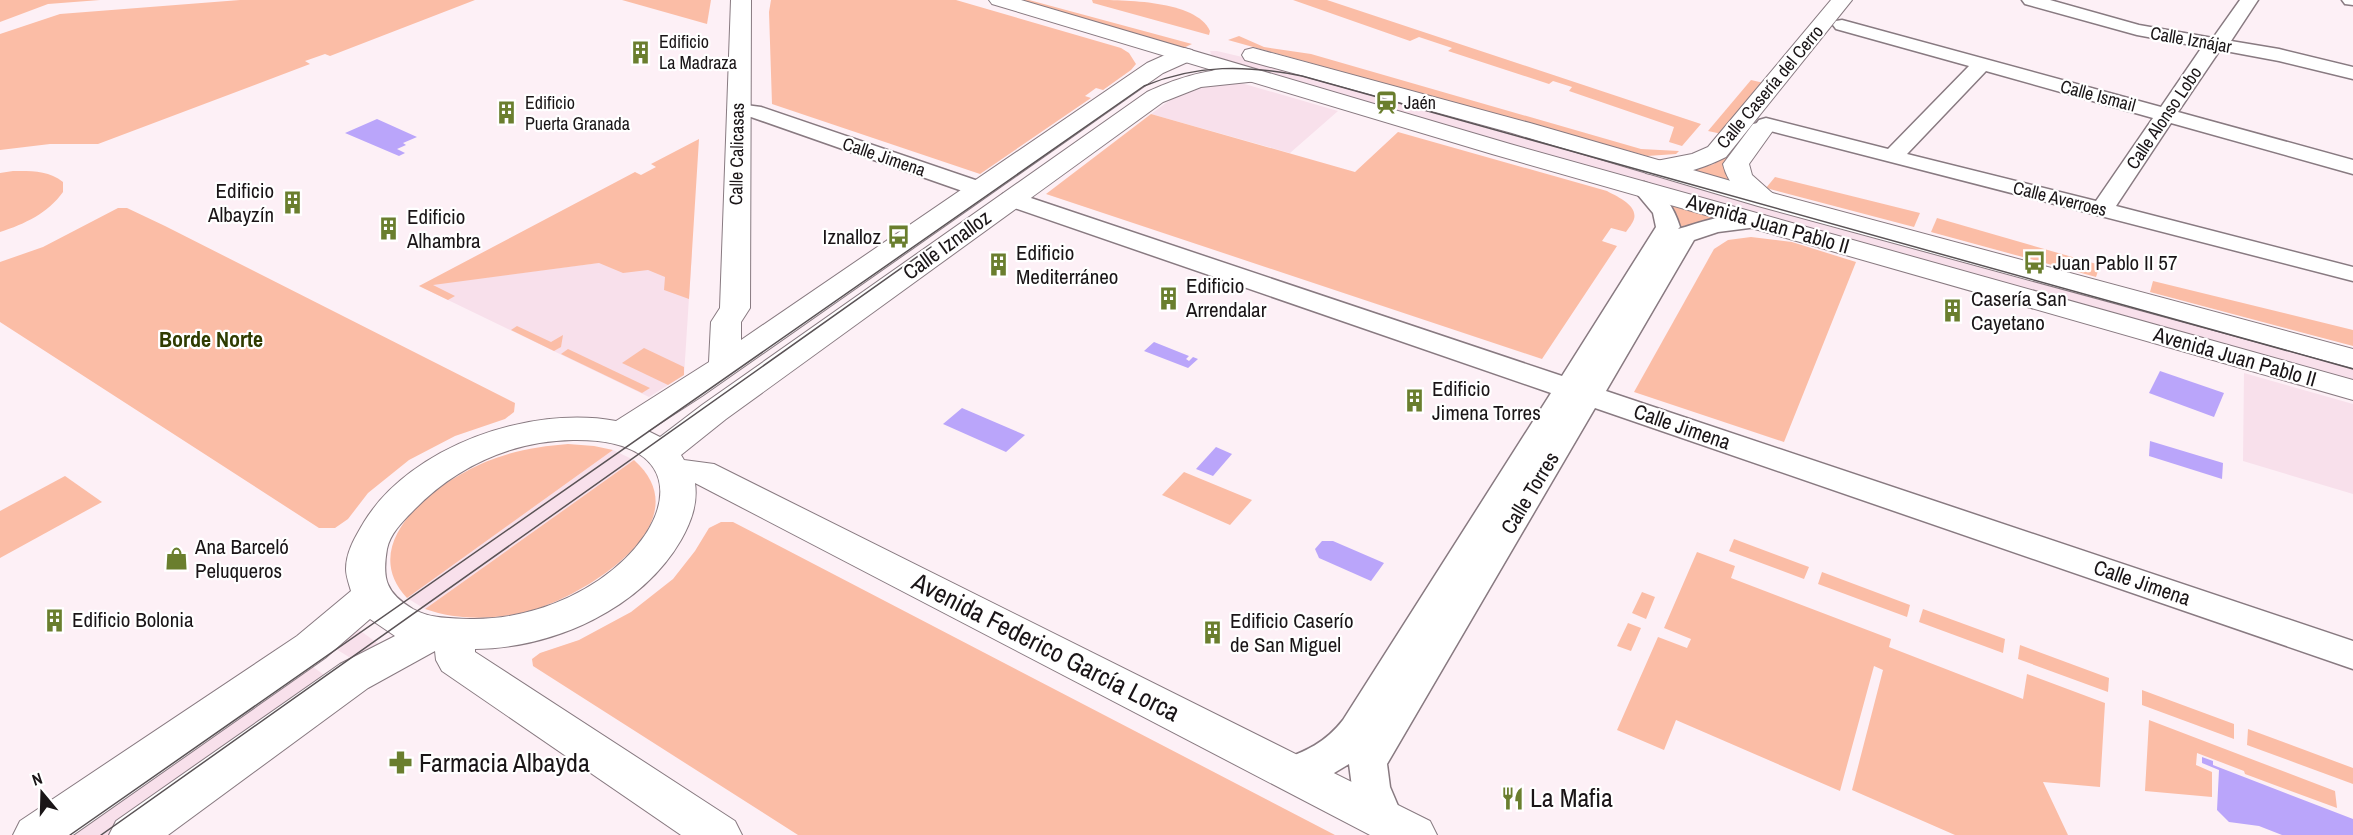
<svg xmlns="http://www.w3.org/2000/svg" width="2353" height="835" viewBox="0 0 2353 835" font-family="'Archivo Narrow',sans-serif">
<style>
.built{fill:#f8e0eb}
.green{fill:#fbbda6}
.water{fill:#baa5fa}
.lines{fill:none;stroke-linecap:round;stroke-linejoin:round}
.tertiary-casing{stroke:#887a81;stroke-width:3}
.secondary-casing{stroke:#887a81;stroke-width:2}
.primary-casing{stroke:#887a81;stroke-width:2}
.tertiary{fill:#fff;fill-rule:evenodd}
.secondary{fill:#fff;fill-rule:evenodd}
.primary{fill:#fff;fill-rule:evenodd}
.tram{stroke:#5a5356;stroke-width:1.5}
.labels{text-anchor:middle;stroke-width:4.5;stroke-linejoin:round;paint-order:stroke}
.far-street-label{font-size:18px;fill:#1a1517;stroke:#fff}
.far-poi-label{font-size:18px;fill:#1a1517;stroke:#fff;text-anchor:start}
.poi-label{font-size:21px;fill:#1a1517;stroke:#fff;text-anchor:start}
.street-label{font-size:21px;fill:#1a1517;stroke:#fff}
.neighbourhood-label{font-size:22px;font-weight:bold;fill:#2f3b00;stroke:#fff}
.near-street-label{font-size:26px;fill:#1a1517;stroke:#fff}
.near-poi-label{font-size:26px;fill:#1a1517;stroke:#fff;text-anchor:start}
</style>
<rect width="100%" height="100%" fill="#fdf0f6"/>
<g class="built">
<path d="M1210,51H1217L1318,75L1329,83L1506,132L1510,129L2353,364V383L1697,198L1212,57Z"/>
<path d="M1228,82L1241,83L1338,111L1290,153L1151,114L1181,92L1193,87Z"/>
<path d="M692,251L684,375L649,397L419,286Z"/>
<path d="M2244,373L2353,404V494L2243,461Z"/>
<path d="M613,450L634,460L425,609L407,598Z"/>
<path d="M355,627L380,645L357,662L328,644Z"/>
<path d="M305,661L331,680L113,835H53Z"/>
</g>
<g class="green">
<path d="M0,0H100L48,4L0,22Z"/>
<path d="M240,0H475L330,56L325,54L305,61L310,64L98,144H50L0,150V34L60,14Z"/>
<path d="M622,0H711L707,24Z"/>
<path d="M771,0H956L1121,48L1129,53L1136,64L1131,70L1103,90L1096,88L1085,96L1091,98L980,174L772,104L769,12Z"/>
<path d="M1010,0H1029L1192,44L1179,50Z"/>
<path d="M1092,0C1124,0 1196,0 1210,31L1209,35L1093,3Z"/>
<path d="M1293,0H1327L1701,124L1682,146L1669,142L1674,127L1569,91L1572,87L1553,81L1549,84L1448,51L1452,48L1419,37L1410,41Z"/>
<path d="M1239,36L1264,47L1311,54L1641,149L1679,151L1676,154L1647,156L1228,40Z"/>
<path d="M1751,80L1764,83L1722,134L1708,131Z"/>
<path d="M1151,114L1355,172L1398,132L1607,191C1616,196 1638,205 1634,219C1633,223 1628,229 1626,232L1611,228L1602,241L1617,246L1542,359L1046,194Z"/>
<path d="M699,139L689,299L664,290L665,277L648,270L623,273L599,263L433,285L455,296L448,300L419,286L635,172L641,175L656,167L651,164Z"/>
<path d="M1732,145L1740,147C1731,160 1722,168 1731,183L1690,171L1714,164Z"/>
<path d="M13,171C31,171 48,170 63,182V192C48,213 25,224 0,232V173Z"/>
<path d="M1775,177L1920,213L1914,227L1766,188Z"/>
<path d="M1662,199L1726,218L1678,227Z"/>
<path d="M118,208H127L165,226L515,403L514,412L505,419L455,436L409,460L368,493L348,519L335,528H319L0,322V262L43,247Z"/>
<path d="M1937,218L2100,265L2096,277L1931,232Z"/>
<path d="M1751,237L1792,242L1856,262L1784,442L1634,392L1714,249L1728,240Z"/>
<path d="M2153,281L2353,330V346L2150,292Z"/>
<path d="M517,326L551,342L563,335L561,347L554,351L511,330Z"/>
<path d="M644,348L684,367V375L668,385L622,363Z"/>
<path d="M568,349L650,388L642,393L561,354Z"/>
<path d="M568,444L594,446L613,450L407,598C352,539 446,475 496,458C520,449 544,446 568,444Z"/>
<path d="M634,460C704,523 586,594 533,610C497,620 460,621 425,609Z"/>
<path d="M1184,472L1252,500L1230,525L1162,495Z"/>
<path d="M65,476L102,502L0,558V511Z"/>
<path d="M721,522H733L1335,835H798L533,666L532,659L540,653L579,640L631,612L673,579L695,551L709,528Z"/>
<path d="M1734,539L1809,567L1804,579L1729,551Z"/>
<path d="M1697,552L1735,566L1731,578L1891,639L1889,647L2023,699L2027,674L2105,703L2100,787L2043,782L2068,835H1955L1852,790L1883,670L1874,666L1840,791L1676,720L1664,750L1617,730L1658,637L1687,648L1691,639L1664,628Z"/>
<path d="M1822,572L1910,605L1907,617L1818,584Z"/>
<path d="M1642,592L1655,597L1646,619L1632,613Z"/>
<path d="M1923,609L2005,639L2003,653L1919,622Z"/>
<path d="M1628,623L1641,628L1631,651L1617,646Z"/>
<path d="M2020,645L2109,678L2108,692L2018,659Z"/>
<path d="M2142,690L2234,724V739L2142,705Z"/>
<path d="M2149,720L2335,791L2337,808L2245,774L2244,771L2197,753L2196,765L2212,772V797L2145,791Z"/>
<path d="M2248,729L2353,768V784L2247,745Z"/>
</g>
<g class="water">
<path d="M377,119L417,137L403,143L406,145L397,149L405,153L399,156L345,133Z"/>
<path d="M1154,342L1189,356L1186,359L1189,361L1193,357L1198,359L1188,368L1144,351Z"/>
<path d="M2160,371L2224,393L2214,417L2149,393Z"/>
<path d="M962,408L1025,435L1006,452L943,424Z"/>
<path d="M2150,441L2223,463L2222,479L2149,456Z"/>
<path d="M1216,447L1232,454L1213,476L1196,469Z"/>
<path d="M1322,541H1333L1384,563L1371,581L1319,558L1315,549Z"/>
<path d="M2202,757L2213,761V765L2353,819V835H2282L2259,826L2229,822L2217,810L2219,770L2202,763Z"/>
</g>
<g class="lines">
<defs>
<g id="tertiary">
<path d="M2022,0H2050L2139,25L2213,38L2240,0H2258L2231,41L2279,49L2353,67V79L2279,61L2220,50L2178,112L2353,160V174L2171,123L2116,206L2353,267V281L1759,128L1756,124L1759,120L1766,118L1888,149L1969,66L1836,29L1833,25L1836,21L1842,20L2161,107L2202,47L2137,35L2025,4ZM1986,71L2153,118L2096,201L1907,154Z"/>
<path d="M2342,0H2353V5L2345,4Z"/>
<path d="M738,104L761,107L987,184L990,189L987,194L979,196L971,194L751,117L731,114L728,110L731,106Z"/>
<path d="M1644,182C1662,187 1675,210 1680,227L1678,229C1705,221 1737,209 1765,216L1769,221L1765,226L1718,232L1694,240L1606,391L2353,641V669L1595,408L1387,764L1390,787L1404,820L1398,832L1390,835L1370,832L1352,787L1349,764L1334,773L1293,788L1280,783L1274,772L1280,761C1306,751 1325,743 1343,720L1551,393L1003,204L1000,199L1003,194L1011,192L1019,194L1562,376L1656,227L1653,213L1633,189L1636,184Z"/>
</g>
<g id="secondary">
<path d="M731,0H751L750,308L741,322V340L1147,63L1176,50L1184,48L1192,50L1195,55L1192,60L1163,73L702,396L648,431L660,437L702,405L1147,92C1178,77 1223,63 1258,71L1261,76L1258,81L1201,87L1163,102L726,419L681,455L684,460L714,464L1430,821L1437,835H1370L695,483C698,504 691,522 681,540C641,609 554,648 475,649V652L735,821L742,835H681L442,671L436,660L435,651L368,688L168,835H109L116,821L340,664L395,636L370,619L325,658L73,835H13L20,821L297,636L351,591C349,584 346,576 346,569C346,551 356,536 364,522C411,446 530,405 616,421L709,362L711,322L720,308ZM573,440C692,438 678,526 599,580C562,605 515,620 470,619C451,618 431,619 413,609C386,593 382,579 387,549C390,534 402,522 412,512C455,467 511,441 573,440Z"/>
<path d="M1831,0H1852L1726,157C1704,168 1671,180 1646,173L1642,168L1646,163L1692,154L1708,147Z"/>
<path d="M1762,122L1771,124L1774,129L1749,164L1752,175L1780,200L1776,206C1753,212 1728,187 1723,164L1753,124Z"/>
</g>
<g id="primary">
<path d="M989,0H1021L1510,144L2353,380V400L1492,154L992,4Z"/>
<path d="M1253,48L1530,123L1776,194L2353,349V368L1758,206L1512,133L1245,60L1242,55L1245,50Z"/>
</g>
</defs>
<use href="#tertiary" class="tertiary-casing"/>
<use href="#secondary" class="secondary-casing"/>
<use href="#primary" class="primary-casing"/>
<use href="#tertiary" class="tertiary"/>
<use href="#secondary" class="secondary"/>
<use href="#primary" class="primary"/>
<g class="tram">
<path d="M70,835L1144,86C1197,64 1247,65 1302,76L2353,369"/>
<path d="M101,835L931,247"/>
</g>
</g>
<defs>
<symbol id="building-bare" viewBox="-9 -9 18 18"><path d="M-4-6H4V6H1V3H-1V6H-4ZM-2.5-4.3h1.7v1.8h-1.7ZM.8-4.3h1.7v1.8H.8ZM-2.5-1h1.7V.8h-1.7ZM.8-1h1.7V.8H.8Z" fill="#6a7e2e" stroke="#fff" stroke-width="2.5" paint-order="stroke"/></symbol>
<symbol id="station-bare" viewBox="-9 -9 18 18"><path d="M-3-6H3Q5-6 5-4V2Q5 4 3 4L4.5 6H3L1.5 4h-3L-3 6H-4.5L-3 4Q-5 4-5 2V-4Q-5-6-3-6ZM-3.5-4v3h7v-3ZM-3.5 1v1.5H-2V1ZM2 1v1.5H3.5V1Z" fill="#6a7e2e" stroke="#fff" stroke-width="2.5" paint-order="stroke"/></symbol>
<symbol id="bus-bare" viewBox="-9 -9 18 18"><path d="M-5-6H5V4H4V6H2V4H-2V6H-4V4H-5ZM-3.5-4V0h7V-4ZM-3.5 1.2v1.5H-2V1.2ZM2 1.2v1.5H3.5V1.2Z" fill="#6a7e2e" stroke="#fff" stroke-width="2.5" paint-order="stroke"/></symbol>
<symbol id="shop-bare" viewBox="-9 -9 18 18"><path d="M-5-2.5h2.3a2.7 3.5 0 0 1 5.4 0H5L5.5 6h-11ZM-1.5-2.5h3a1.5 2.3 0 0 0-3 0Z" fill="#6a7e2e" stroke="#fff" stroke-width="2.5" paint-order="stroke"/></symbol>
<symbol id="pharmacy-bare" viewBox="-9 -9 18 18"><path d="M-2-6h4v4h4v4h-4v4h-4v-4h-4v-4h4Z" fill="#6a7e2e" stroke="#fff" stroke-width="2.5" paint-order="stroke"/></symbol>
<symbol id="restaurant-bare" viewBox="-9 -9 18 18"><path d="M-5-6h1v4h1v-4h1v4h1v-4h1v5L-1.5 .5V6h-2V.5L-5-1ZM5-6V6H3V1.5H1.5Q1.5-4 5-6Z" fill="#6a7e2e" stroke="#fff" stroke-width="2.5" paint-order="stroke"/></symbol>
</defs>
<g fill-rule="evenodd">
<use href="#building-bare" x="624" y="36" width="33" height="33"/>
<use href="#station-bare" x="1370" y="86" width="33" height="33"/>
<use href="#building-bare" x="490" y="96" width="33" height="33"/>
<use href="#building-bare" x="276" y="186" width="33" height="33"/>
<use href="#building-bare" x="372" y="212" width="33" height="33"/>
<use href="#bus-bare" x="882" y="220" width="33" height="33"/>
<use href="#bus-bare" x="2018" y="246" width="33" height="33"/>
<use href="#building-bare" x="982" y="248" width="33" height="33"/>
<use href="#building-bare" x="1152" y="282" width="33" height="33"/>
<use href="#building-bare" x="1936" y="294" width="33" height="33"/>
<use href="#building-bare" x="1398" y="384" width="33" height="33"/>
<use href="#shop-bare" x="160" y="542" width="33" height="33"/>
<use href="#building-bare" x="38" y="604" width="33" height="33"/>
<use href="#building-bare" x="1196" y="616" width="33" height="33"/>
<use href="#pharmacy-bare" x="384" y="746" width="33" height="33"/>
<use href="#restaurant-bare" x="1496" y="782" width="33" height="33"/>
</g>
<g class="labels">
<g class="far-street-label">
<text transform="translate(2191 40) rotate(10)" y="6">Calle Iznájar</text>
<text transform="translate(1770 87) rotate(-50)" y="6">Calle Casería del Cerro</text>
<text transform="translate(2098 96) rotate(15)" y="6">Calle Ismail</text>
<text transform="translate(2164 118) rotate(-56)" y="6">Calle Alonso Lobo</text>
<text transform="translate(737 154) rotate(-89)" y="6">Calle Calicasas</text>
<text transform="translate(884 157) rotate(19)" y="6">Calle Jimena</text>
<text transform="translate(2060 199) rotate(14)" y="6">Calle Averroes</text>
</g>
<g class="far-poi-label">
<text x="659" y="48">Edificio<tspan x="659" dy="21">La Madraza</tspan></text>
<text x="525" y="109">Edificio<tspan x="525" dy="21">Puerta Granada</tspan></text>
<text x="1404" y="109">Jaén</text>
</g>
<g class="poi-label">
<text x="274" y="198" text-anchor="end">Edificio<tspan x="274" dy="24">Albayzín</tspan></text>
<text x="407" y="224">Edificio<tspan x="407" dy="24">Alhambra</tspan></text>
<text x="881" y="244" text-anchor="end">Iznalloz</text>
<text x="1016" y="260">Edificio<tspan x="1016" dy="24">Mediterráneo</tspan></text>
<text x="2053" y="270">Juan Pablo II 57</text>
<text x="1186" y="293">Edificio<tspan x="1186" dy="24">Arrendalar</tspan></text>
<text x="1971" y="306">Casería San<tspan x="1971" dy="24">Cayetano</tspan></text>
<text x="1432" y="396">Edificio<tspan x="1432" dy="24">Jimena Torres</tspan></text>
<text x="195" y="554">Ana Barceló<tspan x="195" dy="24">Peluqueros</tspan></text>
<text x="72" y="627">Edificio Bolonia</text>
<text x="1230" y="628">Edificio Caserío<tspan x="1230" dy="24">de San Miguel</tspan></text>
</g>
<g class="street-label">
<text transform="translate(1768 224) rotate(16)" y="7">Avenida Juan Pablo II</text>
<text transform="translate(947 245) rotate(-36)" y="7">Calle Iznalloz</text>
<text transform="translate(2235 357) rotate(16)" y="7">Avenida Juan Pablo II</text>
<text transform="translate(1682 427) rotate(19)" y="7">Calle Jimena</text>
<text transform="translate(1530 493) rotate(-59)" y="7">Calle Torres</text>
<text transform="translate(2142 583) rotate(19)" y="7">Calle Jimena</text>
</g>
<g class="neighbourhood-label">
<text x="211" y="347">Borde Norte</text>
</g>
<g class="near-street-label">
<text transform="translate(1046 647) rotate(27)" y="9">Avenida Federico García Lorca</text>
</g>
<g class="near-poi-label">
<text x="419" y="772">Farmacia Albayda</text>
<text x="1530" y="807">La Mafia</text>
</g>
</g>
<g transform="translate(42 793) rotate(341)" stroke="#ffffff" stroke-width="4.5" paint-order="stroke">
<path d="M0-4.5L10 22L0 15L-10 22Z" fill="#1a1517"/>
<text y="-9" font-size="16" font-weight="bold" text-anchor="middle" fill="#1a1517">N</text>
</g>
</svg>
